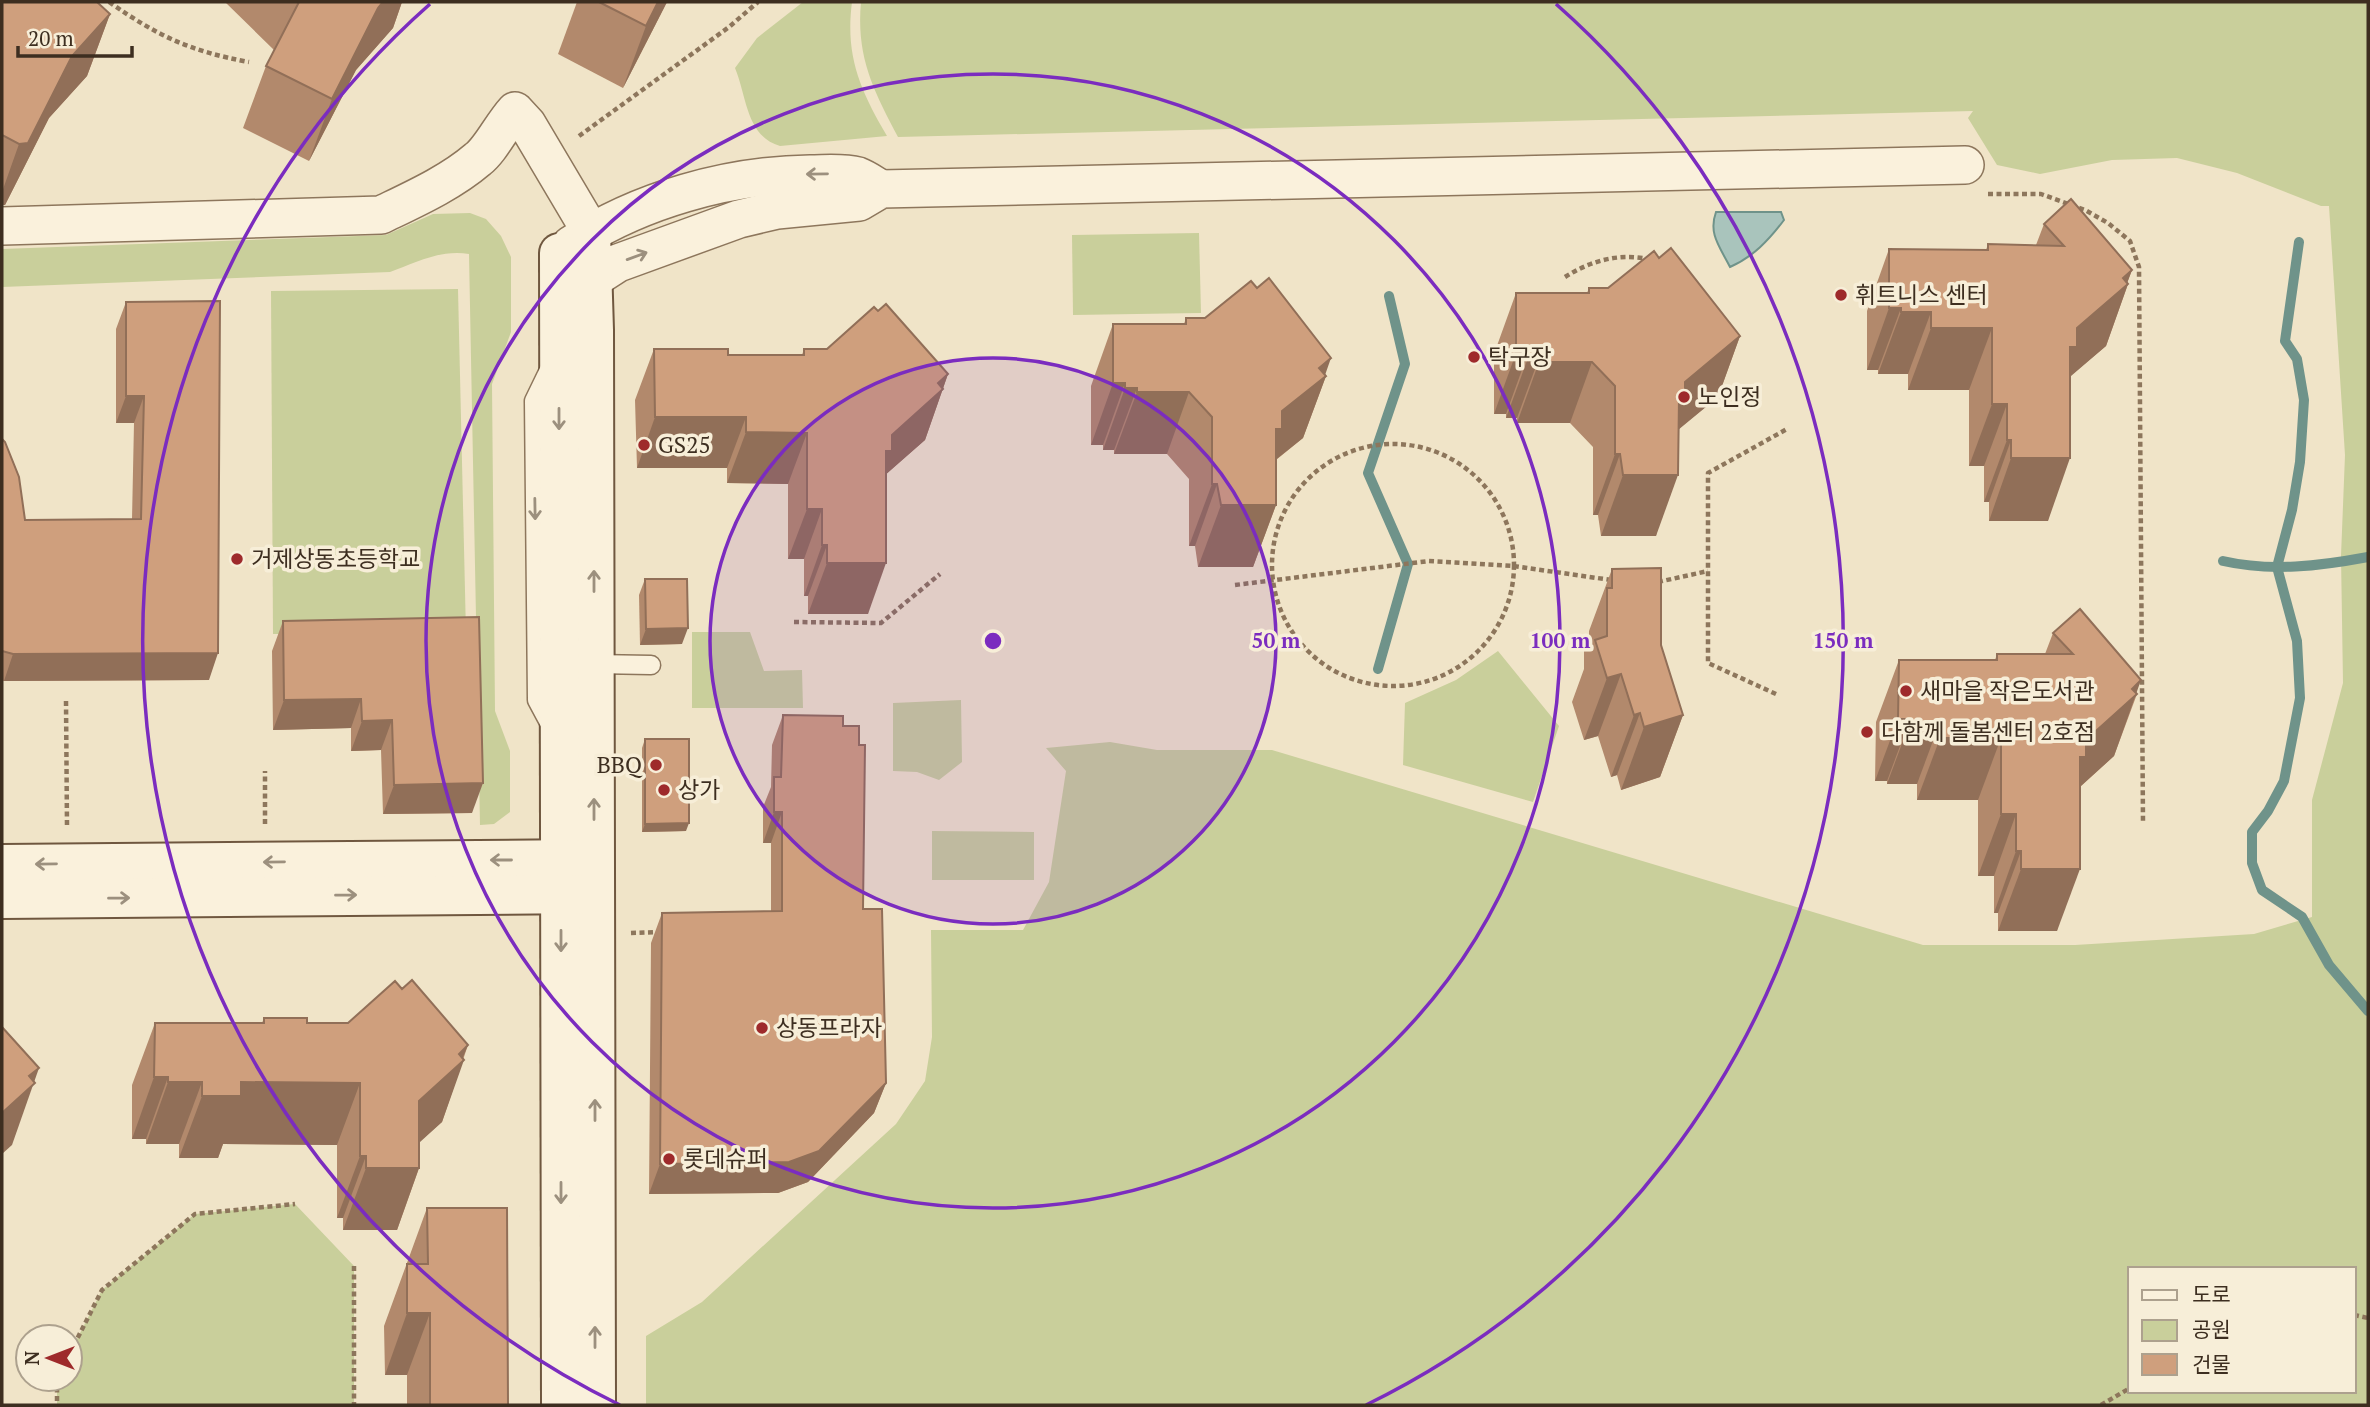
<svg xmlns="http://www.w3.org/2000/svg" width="2370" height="1407" viewBox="0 0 2370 1407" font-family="'PT Serif','Noto Sans KR',serif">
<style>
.green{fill:#c9cf9b;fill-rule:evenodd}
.water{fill:#a9c4bc;stroke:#6f938a;stroke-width:2}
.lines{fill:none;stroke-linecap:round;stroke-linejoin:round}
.stream{stroke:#6f938a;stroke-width:10}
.lane-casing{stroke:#8d765c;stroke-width:21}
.street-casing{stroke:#8d765c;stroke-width:40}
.secondary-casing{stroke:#6f573f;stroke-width:42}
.path{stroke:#8d765c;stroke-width:4.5;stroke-dasharray:5 3.5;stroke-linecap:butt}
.lane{stroke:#faf1dc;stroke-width:18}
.street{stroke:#faf1dc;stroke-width:37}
.secondary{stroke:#faf1dc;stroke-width:38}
.wall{fill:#b2896c}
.shaded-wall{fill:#916f58}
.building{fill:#cf9f7d;stroke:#916f58;stroke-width:2}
.oneway{stroke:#9c907e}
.ring{fill:none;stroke:#7b2cbf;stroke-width:3.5}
.poi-dot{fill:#9e2a2b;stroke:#f7eed8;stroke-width:2.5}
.labels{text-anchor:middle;stroke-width:7;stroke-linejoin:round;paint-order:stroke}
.poi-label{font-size:23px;fill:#3d2e20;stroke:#f7eed8;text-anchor:start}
.centre{fill:#7b2cbf;stroke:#f7eed8;stroke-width:3.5}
.ring-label{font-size:21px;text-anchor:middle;font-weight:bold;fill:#7b2cbf;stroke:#f7eed8;stroke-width:7;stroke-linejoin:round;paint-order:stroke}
</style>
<rect width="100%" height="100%" fill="#f0e4c8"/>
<g class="green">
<path d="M803,2H852C845,56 860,90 887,136L780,146C746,136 747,97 735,68L757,38Z"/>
<path d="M861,2H2368V1405H646V1336L702,1302L896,1124L925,1081L932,1037L931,930H1023L1049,882L1066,771L1046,748L1110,742L1157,750H1272L1923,945H2075L2254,934L2312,917V800L2343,683L2341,556L2345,455L2329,206H2321L2237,173L2177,158L2112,160L2040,174L1997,165L1968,118L1973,111L898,137C873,90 856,56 861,2ZM2130,1269H2354V1391H2130Z"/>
<path d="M470,213L486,219L501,236L511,257V332L492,384L495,711L510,751V812L494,824L480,825L469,254C441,249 415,263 390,272L2,287V249L386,235L433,214Z"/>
<path d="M1199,233L1201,313L1073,315L1072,235Z"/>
<path d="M458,289L466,634H273L271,291Z"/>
<path d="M692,632H750L764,671L802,670L803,708H692Z"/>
<path d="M1498,651L1559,726L1533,802L1403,765L1405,703L1456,680Z"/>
<path d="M961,700L962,762L939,780L917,772L893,771V703Z"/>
<path d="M932,831L1034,832V880H932Z"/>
<path d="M295,1204L354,1266V1405H57V1379H70V1353L102,1290L195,1214Z"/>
</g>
<path class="water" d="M1716,212H1781L1784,220C1769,240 1753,257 1730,267C1720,247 1708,234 1716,212Z"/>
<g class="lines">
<g class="stream">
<path d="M2299,242L2285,341L2297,359L2304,400L2300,462L2292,510L2277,567L2297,641L2300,698L2284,781L2268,811L2252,832V863L2262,890L2302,917L2329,965L2368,1011"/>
<path d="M2223,561C2271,572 2320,566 2368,557"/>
<path d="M1378,669L1408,564L1368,473L1405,364L1389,296"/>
</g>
<defs>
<g id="lane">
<path d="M550,368L534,401L537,700L552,728"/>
<path d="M594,664L651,665"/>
</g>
<g id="street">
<path d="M2,226L381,215C414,199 450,183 478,159C491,149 502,125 515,111L527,124L591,232"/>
<path d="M571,245C639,200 728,175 810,174C825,174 843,172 858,176C866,179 874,185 881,189"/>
<path d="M570,294L618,263L739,219L777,210L859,202L881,189L1965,165"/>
</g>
<g id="secondary">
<path d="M591,232L594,330L596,1405"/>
<path d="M559,253L561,1405"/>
<path d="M2,864L585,859"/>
<path d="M2,899L588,894"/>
</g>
</defs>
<use href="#lane" class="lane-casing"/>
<use href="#street" class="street-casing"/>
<use href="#secondary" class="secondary-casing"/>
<g class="path">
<path d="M109,2C158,36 189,51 249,62"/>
<path d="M579,136L729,27L758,2"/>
<path d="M1988,194H2041L2085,210L2108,223L2130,241L2139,267L2143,823"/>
<path d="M1565,277C1590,261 1618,253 1648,259"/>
<circle cx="1393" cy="565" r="121"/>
<path d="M1658,582L1708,571"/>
<path d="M1235,585L1429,561L1513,566L1611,580"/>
<path d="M794,622L881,623L940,574"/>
<path d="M1776,694L1708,663V473L1787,429"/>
<path d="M66,701L67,826"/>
<path d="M265,824V771"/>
<path d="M631,933L661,932"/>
<path d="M354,1266V1405"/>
<path d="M2354,1315L2368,1318"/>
<path d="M70,1353L102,1290L195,1214L295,1204"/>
<path d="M57,1379V1405"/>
<path d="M2101,1405L2130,1388"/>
</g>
<use href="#lane" class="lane"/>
<use href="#street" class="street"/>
<use href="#secondary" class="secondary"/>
</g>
<g class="wall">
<path d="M2,2L110,14L87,76L49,118L5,205H2Z"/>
<path d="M225,2H402L393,28L356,70L309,161L243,128L266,66L274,50Z"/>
<path d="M577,2H667L623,88L558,54Z"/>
<path d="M2044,224L2132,270L2127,283L2128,284L2106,346L2070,376L2048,521H1989V502H1984V466H1969V390H1908V374H1878V370H1867V311L1889,249L1986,250L1988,244L2036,245Z"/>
<path d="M1659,258L1740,336L1718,397L1678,429L1656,536H1601L1598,515H1593V447L1570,423H1517V418H1506V414H1494V354L1516,293H1587L1589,288H1608Z"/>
<path d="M126,302L209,680L2,681V439L25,520L132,519L134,423H116V329Z"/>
<path d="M1186,318L1326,376L1303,438L1276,460V505L1253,567H1198L1195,546H1189V479L1167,454H1114V450H1103V445H1091V386L1113,324H1184Z"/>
<path d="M654,349L728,355H802L804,349L948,374L925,440L886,474L868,614H808V596H804V559H788V484L727,483V468H637L635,400Z"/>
<path d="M1612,569L1661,645L1683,715L1660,777L1621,790L1617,775L1611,777L1598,736L1584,740L1572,702L1584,669V650L1589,636V631Z"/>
<path d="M645,579L682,644L640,645L639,595Z"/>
<path d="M479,617L472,813L383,814L381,750L351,751V728L273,730L272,651L283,621Z"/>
<path d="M2053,633L2137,694L2114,756L2080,787L2057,931H1998V913H1994V876H1978V800H1917V784H1887V781H1875L1876,722L1899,660H1995L1997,654H2045Z"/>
<path d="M783,715L843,726L863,909L886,1083L874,1113L808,1182L778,1193L649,1194L651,943L662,913L771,911V843H763V807L771,787L772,745Z"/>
<path d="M645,739L686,831L642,832V748Z"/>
<path d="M402,989L468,1045L442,1122L419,1142V1168L397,1230H343V1218H337V1145L223,1144L218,1158H179V1144H146V1139H132V1085L155,1023H262L264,1018L307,1023H348Z"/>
<path d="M427,1208L508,1405H407V1375H385L384,1326Z"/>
</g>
<g class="shaded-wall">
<path d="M383,2H402L393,28L356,70L309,161L332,99L378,8Z"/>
<path d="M658,2H667L623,88L646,26Z"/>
<path d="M110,14L87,76L49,118L5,205H2V192L19,144L72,56Z"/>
<path d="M2132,270L2126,286L2128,284L2106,346L2064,382L2048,409L2077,328Z"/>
<path d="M1889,308H1901L1878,370H1867Z"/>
<path d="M1901,312H1931L1908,374H1878Z"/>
<path d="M1931,328H1992L1969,390H1908Z"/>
<path d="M1740,336L1718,397L1672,435L1657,459L1685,382Z"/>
<path d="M1516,353H1528L1506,414H1494Z"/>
<path d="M1331,358L1324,378L1326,376L1303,438L1269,465L1254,491L1282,411L1319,368Z"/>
<path d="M1528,358H1539L1517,418H1506Z"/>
<path d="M1539,362H1592L1570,423H1517Z"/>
<path d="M948,374L925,440L883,477L868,502L892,435L938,383Z"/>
<path d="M1113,383H1125L1103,445H1091Z"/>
<path d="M1125,388H1137L1114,450H1103Z"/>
<path d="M1137,392H1189L1167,454H1114Z"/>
<path d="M126,396H144L134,423H116Z"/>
<path d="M1992,404H2007L1984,466H1969Z"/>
<path d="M655,417H746L727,468H637Z"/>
<path d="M746,432L807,433L788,484L727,483Z"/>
<path d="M2007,440H2011L1989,502H1984Z"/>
<path d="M1615,454H1620L1598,515H1593Z"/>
<path d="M2011,458H2070L2048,521H1989Z"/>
<path d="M1623,475H1678L1656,536H1601Z"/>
<path d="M1212,484H1217L1195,546H1189Z"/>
<path d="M1221,505H1276L1253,567H1198Z"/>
<path d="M807,509H822L804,559H788Z"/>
<path d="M822,545H827L808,596H804Z"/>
<path d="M827,563H886L868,614H808Z"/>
<path d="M688,628L682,644L640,645L646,629Z"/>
<path d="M218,653L209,680L4,681L13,654Z"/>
<path d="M1621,674L1598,736L1584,740L1607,678Z"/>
<path d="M2141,680L2114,756L2072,794L2057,819L2086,740L2132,689Z"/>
<path d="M361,699L351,728L273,730L284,700Z"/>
<path d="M1640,713L1617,775L1611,777L1634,715Z"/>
<path d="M1683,715L1660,777L1621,790L1644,727Z"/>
<path d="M1898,719H1910L1887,781H1875Z"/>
<path d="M392,720L381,750L351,751L362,721Z"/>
<path d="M1910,722H1940L1917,784H1887Z"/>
<path d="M1940,738H2001L1978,800H1917Z"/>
<path d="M483,783L472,813L383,814L394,785Z"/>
<path d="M774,812H782L771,843H763Z"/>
<path d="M2001,814H2016L1994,876H1978Z"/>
<path d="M689,823L686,831L642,832L645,824Z"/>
<path d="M2016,851H2021L1998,913H1994Z"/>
<path d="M2021,869H2080L2057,931H1998Z"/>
<path d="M468,1045L461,1062L464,1060L442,1122L397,1163L419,1101L459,1054Z"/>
<path d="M39,1068L12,1145L2,1154V1113L29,1076Z"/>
<path d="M154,1077H168L146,1139H132Z"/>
<path d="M168,1082H202L179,1144H146Z"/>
<path d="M241,1082L360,1083L337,1145L223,1144L218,1158H179L202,1096Z"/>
<path d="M886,1083L874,1113L808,1182L778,1193L649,1194L660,1164Z"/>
<path d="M360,1156H366L343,1218H337Z"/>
<path d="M366,1168H419L397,1230H343Z"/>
<path d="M407,1313H430L407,1375H385Z"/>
</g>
<g class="building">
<path d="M2,2H97L110,14L72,56L28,143L19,144L2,135Z"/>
<path d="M299,2H383L378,8L332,99L266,66Z"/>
<path d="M599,2H658L646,26Z"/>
<path d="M2071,199L2132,270L2123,278L2128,284L2077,328V347H2070V458H2011V440H2007V404H1992V328H1931V312H1901V308H1889V249L1988,250V244L2064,246L2044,224Z"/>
<path d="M1671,248L1740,336L1685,382V399H1679L1678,475H1623L1620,454H1615V386L1592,362H1539V358H1528V353H1516V293H1589V288H1608L1654,251L1659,258Z"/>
<path d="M1269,278L1331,358L1319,368L1326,376L1282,411V429H1276V505H1221L1217,484H1212V417L1189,392H1137V388H1125V383H1113V324H1186V318H1205L1251,281L1257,288Z"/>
<path d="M220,301L218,653L13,654L2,651V439L5,442L19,477L25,520L141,519L144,396H126V302Z"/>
<path d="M886,304L948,374L938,383L943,389L892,435V451H886V563H827V545H822V509H807V433L746,432V417H655L654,349H728V355H804V349H827L874,307L878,311Z"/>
<path d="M1661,568V645L1683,715L1644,727L1640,713L1634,715L1621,674L1607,678L1595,640L1607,636V588H1612V569Z"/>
<path d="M645,579H687L688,628L646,629Z"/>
<path d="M2080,609L2141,680L2132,689L2137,694L2086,740V757H2080V869H2021V851H2016V814H2001V738H1940V722H1910V719H1898L1899,660H1997V654H2073L2053,633Z"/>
<path d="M479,617L483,783L394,785L392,720L362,721L361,699L284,700L283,621Z"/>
<path d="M783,715L843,716V726H859V745H865L863,909H882L886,1083L819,1151L789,1162L660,1164L662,913L782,911V812H774V777H781Z"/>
<path d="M645,739H689V823L645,824Z"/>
<path d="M412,980L468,1045L459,1054L464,1060L419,1101V1168H366V1156H360V1083L241,1082V1096H202V1082H168V1077H154L155,1023H264V1018H307V1023H348L395,981L402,989Z"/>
<path d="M2,1027L39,1068L29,1076L35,1083L2,1113Z"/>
<path d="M427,1208H507L508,1405H430V1313H407V1264H428Z"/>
</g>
<defs><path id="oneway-shaft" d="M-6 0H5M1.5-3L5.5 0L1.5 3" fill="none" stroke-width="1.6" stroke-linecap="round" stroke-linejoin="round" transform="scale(1.75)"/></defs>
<g class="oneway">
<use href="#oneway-shaft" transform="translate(817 174) rotate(179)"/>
<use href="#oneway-shaft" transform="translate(637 256) rotate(-20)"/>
<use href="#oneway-shaft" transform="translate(559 419) rotate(90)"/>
<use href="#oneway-shaft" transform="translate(535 509) rotate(89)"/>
<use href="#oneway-shaft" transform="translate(594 581) rotate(-90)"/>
<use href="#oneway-shaft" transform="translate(594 809) rotate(-90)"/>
<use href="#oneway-shaft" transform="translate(501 860) rotate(180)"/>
<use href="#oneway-shaft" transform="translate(274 862) rotate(179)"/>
<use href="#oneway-shaft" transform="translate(46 864) rotate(179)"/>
<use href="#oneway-shaft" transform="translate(346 895) rotate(-1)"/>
<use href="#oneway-shaft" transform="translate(119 898) rotate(-1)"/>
<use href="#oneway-shaft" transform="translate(561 941) rotate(90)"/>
<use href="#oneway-shaft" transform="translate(595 1110) rotate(-90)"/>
<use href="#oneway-shaft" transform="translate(561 1193) rotate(90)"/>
<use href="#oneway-shaft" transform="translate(595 1337) rotate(-90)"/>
</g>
<circle cx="993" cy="641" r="283" fill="#7b2cbf" fill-opacity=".12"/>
<g class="ring">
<circle cx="993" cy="641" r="283"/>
<circle cx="993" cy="641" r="567"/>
<path d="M620 1405A850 850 0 0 1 430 4M1556 4A850 850 0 0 1 1366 1405"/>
</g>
<g class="poi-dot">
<circle cx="1841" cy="295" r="7"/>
<circle cx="1474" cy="357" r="7"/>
<circle cx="1684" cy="397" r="7"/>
<circle cx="644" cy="445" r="7"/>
<circle cx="237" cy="559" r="7"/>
<circle cx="1906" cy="691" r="7"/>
<circle cx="1867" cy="732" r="7"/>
<circle cx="656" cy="765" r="7"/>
<circle cx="664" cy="790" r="7"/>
<circle cx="762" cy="1028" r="7"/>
<circle cx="669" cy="1159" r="7"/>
</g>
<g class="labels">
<g class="poi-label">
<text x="1855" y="303">휘트니스 센터</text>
<text x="1488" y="365">탁구장</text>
<text x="1698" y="405">노인정</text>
<text x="658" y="453">GS25</text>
<text x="251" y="567">거제상동초등학교</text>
<text x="1920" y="699">새마을 작은도서관</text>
<text x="1881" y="740">다함께 돌봄센터 2호점</text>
<text x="642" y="773" text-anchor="end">BBQ</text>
<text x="678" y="798">상가</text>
<text x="776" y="1036">상동프라자</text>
<text x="683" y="1167">롯데슈퍼</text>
</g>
</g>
<circle cx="993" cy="641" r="10" class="centre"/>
<g class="ring-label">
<text x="1276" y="648">50 m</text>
<text x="1560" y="648">100 m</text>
<text x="1843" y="648">150 m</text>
</g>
<rect width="2370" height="1407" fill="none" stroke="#3d2e20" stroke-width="7"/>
<rect x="2128" y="1267" width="228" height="126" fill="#f7eed8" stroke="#ada18e" stroke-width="2"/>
<rect x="2142" y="1290" width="35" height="10" fill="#faf1dc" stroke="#ada18e" stroke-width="2"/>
<text x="2192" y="1302" font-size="21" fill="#3d2e20">도로</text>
<rect x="2142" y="1320" width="35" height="21" fill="#c9cf9b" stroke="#ada18e" stroke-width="2"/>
<text x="2192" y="1337" font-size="21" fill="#3d2e20">공원</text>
<rect x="2142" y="1354" width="35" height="21" fill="#cf9f7d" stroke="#ada18e" stroke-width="2"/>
<text x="2192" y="1372" font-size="21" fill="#3d2e20">건물</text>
<g transform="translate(49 1358) rotate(270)"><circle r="33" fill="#f7eed8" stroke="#ada18e" stroke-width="2"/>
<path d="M0-5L12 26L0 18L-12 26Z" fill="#9e2a2b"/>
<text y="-10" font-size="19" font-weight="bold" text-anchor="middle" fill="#3d2e20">N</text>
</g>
<path d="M18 46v10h114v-10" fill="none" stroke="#3d2e20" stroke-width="3.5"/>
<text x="28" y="46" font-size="21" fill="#3d2e20" stroke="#f7eed8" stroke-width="5" paint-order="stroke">20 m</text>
</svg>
